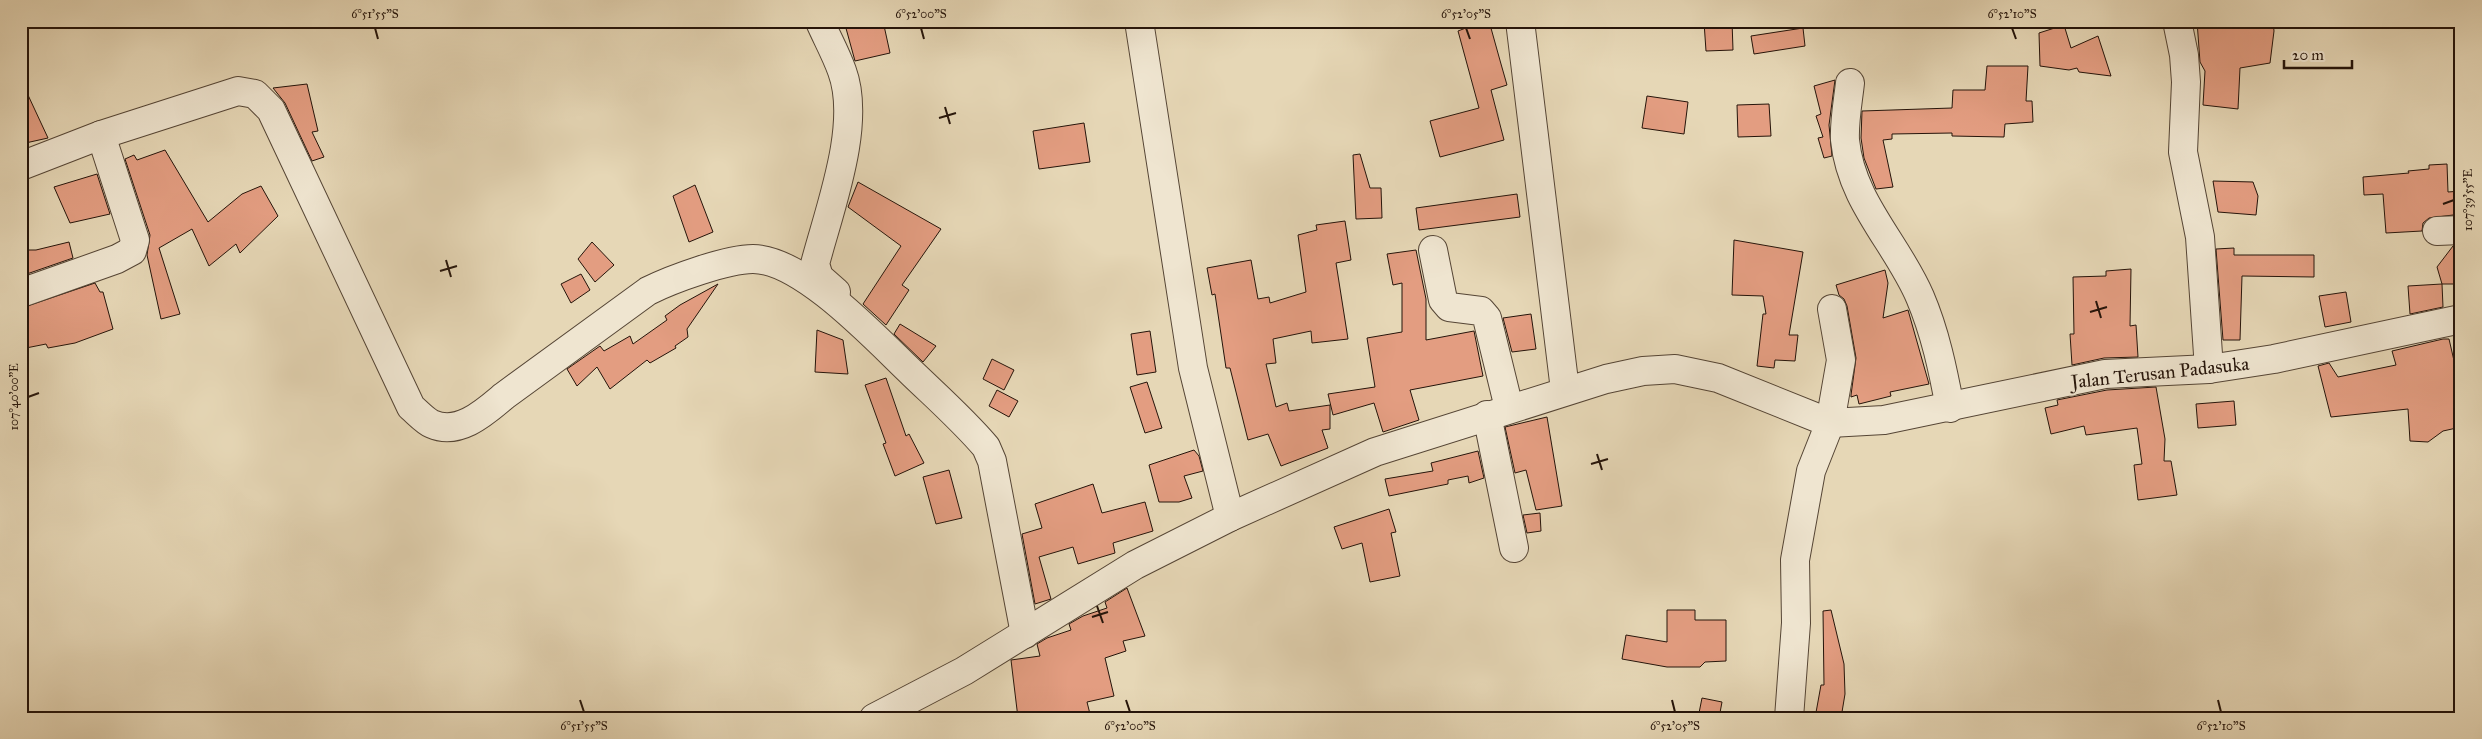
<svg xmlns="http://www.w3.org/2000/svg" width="2482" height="739" viewBox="0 0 2482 739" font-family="'IM FELL Great Primer',serif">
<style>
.building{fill:#e39d81;stroke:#25140a}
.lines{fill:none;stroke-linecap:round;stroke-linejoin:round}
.minor-casing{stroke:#554535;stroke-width:30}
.minor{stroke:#efe5d0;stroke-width:28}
.ticks{fill:none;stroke:#25140a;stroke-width:2}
.labels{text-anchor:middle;stroke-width:4.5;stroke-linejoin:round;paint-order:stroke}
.street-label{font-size:19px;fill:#25140a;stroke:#efe5d0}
.neatline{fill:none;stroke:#25140a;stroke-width:2}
.ticks-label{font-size:12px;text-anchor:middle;fill:#25140a}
</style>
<rect width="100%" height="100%" fill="#e6d7b6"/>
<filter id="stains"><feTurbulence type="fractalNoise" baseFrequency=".004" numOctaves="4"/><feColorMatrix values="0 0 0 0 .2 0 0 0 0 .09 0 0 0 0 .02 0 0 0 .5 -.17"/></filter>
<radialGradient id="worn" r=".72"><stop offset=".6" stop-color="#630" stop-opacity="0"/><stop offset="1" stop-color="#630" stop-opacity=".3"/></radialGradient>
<g class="building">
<path d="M844,21H883L890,53L855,61Z"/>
<path d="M1470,21H1489L1501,64L1507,85L1491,90L1504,140L1440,157L1430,121L1479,108L1458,31L1471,26Z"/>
<path d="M1732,21L1733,50L1706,51L1704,22Z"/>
<path d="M2197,21H2273L2274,31L2270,63L2240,68L2238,109L2203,105L2205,71L2200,62Z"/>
<path d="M2064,25L2071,48L2098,36L2111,76L2079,72L2077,68L2069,70L2040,66L2039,33Z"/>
<path d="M1803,28L1805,46L1754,54L1751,36Z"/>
<path d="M1987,66H2028L2026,101H2032L2033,122L2005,124L2004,137L1952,136V133L1892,134V139L1883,140L1893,187L1876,189L1864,158L1861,138L1862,111L1952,108L1953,90H1985Z"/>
<path d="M21,80L48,138L21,144Z"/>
<path d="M1835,80L1829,125L1832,156L1824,158L1818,138L1823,137L1816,116L1821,114L1814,86Z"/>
<path d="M307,84L318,131L312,132L324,157L312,161L285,103L273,88Z"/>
<path d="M1647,96L1688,102L1684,134L1642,128Z"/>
<path d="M1769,104L1771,136L1738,137L1737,105Z"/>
<path d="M1084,123L1090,162L1039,169L1033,131Z"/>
<path d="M165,150L208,222L242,194L261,186L278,216L240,253L236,244L209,266L192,229L159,248L180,314L161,319L147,255L150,235L125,159L134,155L137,160Z"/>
<path d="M1360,154L1370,188H1381L1382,218L1356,219L1353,155Z"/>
<path d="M2447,164L2448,192L2461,191V214L2429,218L2423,223L2422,231L2386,233L2383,194L2364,195L2363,177L2409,173L2408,171L2429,169V165Z"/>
<path d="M97,174L110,214L70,223L54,187Z"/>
<path d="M2213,181L2253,182L2258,196L2256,215L2218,212Z"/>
<path d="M858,182L941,229L902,285L909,290L886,325L863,304L901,246L848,207Z"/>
<path d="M695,185L713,232L689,242L673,196Z"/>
<path d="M1517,194L1520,217L1419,230L1416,208Z"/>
<path d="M1345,221L1351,260L1336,263L1348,339L1312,343L1311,331L1273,339L1276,363L1266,364L1276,407L1287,403L1289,411L1330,405V429L1322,430L1328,448L1281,466L1268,434L1248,440L1230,368H1226L1215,294L1212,295L1207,268L1251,260L1258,299L1269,297L1270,303L1306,292L1298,235L1317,230L1316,225Z"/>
<path d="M1734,240L1803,252L1789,335H1798L1795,361L1775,360L1774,368L1757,366L1763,314H1766L1763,296L1732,295Z"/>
<path d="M69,242L73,258L21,276V250H36Z"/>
<path d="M592,242L614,265L595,282L578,259Z"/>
<path d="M2453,246H2461V284H2442L2437,267Z"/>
<path d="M2234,248V255H2314V277L2242,276L2240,340H2223L2216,249Z"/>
<path d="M1416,250L1426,299V340L1474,331L1483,376L1410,390L1419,420L1383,432L1374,403L1333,415L1328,394L1375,387L1367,338L1402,332V283L1393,285L1387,254Z"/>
<path d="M2131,269L2130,326L2136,325L2138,357L2104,358L2072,365L2070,334H2074L2073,277L2106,276V271Z"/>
<path d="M1885,270L1888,283L1883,318L1908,310L1929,384L1890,392L1891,396L1859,404L1857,395L1851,397V395L1856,358L1847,306L1844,299L1839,295L1836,285Z"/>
<path d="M581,274L590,290L571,303L561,284Z"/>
<path d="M95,283L100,292H103L113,329L75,343L48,348L46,344L21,349V308Z"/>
<path d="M718,284L687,329L688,337L675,346L676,348L650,363L647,360L610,389L597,367L577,386L567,369L600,346L604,351L630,336L633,344L667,320L665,316L680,305Z"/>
<path d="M2442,284L2443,307L2410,314L2408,286Z"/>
<path d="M2346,292L2351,322L2325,327L2319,296Z"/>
<path d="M1531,314L1536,349L1512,352L1503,318Z"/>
<path d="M900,324L936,346L923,362L894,334Z"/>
<path d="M817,330L843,340L848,374L815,372Z"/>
<path d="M1150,331L1156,372L1137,375L1131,334Z"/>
<path d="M2443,339H2449L2458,378H2455L2461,404V427L2443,431L2428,442L2410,441L2408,409L2331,417L2318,366L2329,363L2338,377L2396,365L2392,351Z"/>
<path d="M992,359L1014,370L1004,390L983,379Z"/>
<path d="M886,378L906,436L909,434L924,463L895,476L883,444L886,443L865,385Z"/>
<path d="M1147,382L1162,428L1145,433L1130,387Z"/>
<path d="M2156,387L2165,439L2164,461H2171L2177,495L2138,500L2134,465L2142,464L2137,428L2086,435L2084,426L2051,434L2045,408L2058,405L2057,400L2107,390Z"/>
<path d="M997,390L1018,401L1009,417L989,406Z"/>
<path d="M2234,401L2236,425L2198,428L2196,404Z"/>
<path d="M1547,417L1562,506L1536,510L1526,470L1515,473L1505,427Z"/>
<path d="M1194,450L1199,456L1203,471L1184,476L1192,498L1179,502H1159L1149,465Z"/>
<path d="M1478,451L1484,478L1469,483L1468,476L1448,480V484L1389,496L1385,479L1433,471L1431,463Z"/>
<path d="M949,470L962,518L936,524L923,477Z"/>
<path d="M1093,484L1102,513L1145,502L1153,531L1113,543L1115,553L1078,564L1073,547L1039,557L1051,599L1035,604L1022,534L1042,528L1035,504Z"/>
<path d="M1389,509L1396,532L1391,533L1400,576L1370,582L1362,543L1342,549L1334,527Z"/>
<path d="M1540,513L1541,531L1527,533L1523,515Z"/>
<path d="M1127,588L1145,636L1123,641L1126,651L1105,658L1114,696L1087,702L1091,718H1069L1066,712L1034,718H1018L1011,660L1040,656L1037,644L1047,638L1071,630L1069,624L1083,616L1107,608L1105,602Z"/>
<path d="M1667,610H1695V620H1726V661L1705,662L1700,667H1667L1622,659L1626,635L1667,642Z"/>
<path d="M1831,610L1844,664L1845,694L1841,718H1815L1821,685H1824L1823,611Z"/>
<path d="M1702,698L1722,702L1719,718H1698Z"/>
</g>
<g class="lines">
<defs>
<g id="minor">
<path d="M1139,21L1193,368L1230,517"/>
<path d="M1520,21L1565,390"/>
<path d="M2177,21L2184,55L2186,82L2183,152L2200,237L2209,369"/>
<path d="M820,22C827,38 836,54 842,71C862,125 829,210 815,264L819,277L836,292"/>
<path d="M1850,83C1848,101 1844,122 1845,140C1851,202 1897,243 1920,297C1935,332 1943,370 1950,408"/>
<path d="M21,166L101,135L238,91L255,94L271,110L411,407C417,412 425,421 432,424C459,436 485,412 504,396L648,291C672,279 727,259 753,259C803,259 878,341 913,374C938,398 964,421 986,447L992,461L1025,634"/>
<path d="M2437,231L2461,230"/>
<path d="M1433,250L1443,300L1449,307L1481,311L1487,318L1509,408"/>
<path d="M21,293L117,259L132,251L135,240L101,135"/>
<path d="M1487,415L1514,548"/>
<path d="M874,718L964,671L1135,565L1230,517L1375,452L1606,379L1643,371L1675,369L1718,378L1830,423L1884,420L2105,374L2209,369L2274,359L2461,319"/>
<path d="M1789,718L1796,623L1795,560L1811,471L1830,423L1841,360L1832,309"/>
</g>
</defs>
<use href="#minor" class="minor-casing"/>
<use href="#minor" class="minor"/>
</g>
<path class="ticks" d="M375,28L378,39M921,28L924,39M1466,28L1470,39M2012,28L2016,39M945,107L950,124M939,118L956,113M2443,204L2454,200M446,260L451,277M440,271L457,266M2096,301L2101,318M2090,312L2107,307M28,397L39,393M1597,454L1602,470M1591,464L1608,459M1097,606L1103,623M1092,617L1108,612M580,700L584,712M1126,700L1130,712M1672,700L1675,712M2218,700L2221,712"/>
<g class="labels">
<g class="street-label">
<text transform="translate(2160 372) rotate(-6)" y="7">Jalan Terusan Padasuka</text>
</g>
</g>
<rect width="2482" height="739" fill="none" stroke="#e6d7b6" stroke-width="55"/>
<path d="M2284 60v8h68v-8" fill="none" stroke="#25140a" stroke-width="2.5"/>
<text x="2292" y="60" font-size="15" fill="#25140a" stroke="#efe5d0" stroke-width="4" paint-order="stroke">20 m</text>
<rect x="28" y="28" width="2426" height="684" class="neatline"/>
<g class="ticks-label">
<text x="375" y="18">6°51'55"S</text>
<text x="921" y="18">6°52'00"S</text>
<text x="1466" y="18">6°52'05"S</text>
<text x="2012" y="18">6°52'10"S</text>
<text transform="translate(2468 200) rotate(-90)" y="4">107°39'55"E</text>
<text transform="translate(14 397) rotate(-90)" y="4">107°40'00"E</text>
<text x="584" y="730">6°51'55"S</text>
<text x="1130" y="730">6°52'00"S</text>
<text x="1675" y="730">6°52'05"S</text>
<text x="2221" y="730">6°52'10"S</text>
</g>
<rect width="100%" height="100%" filter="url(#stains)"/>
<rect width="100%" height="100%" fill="url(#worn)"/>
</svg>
